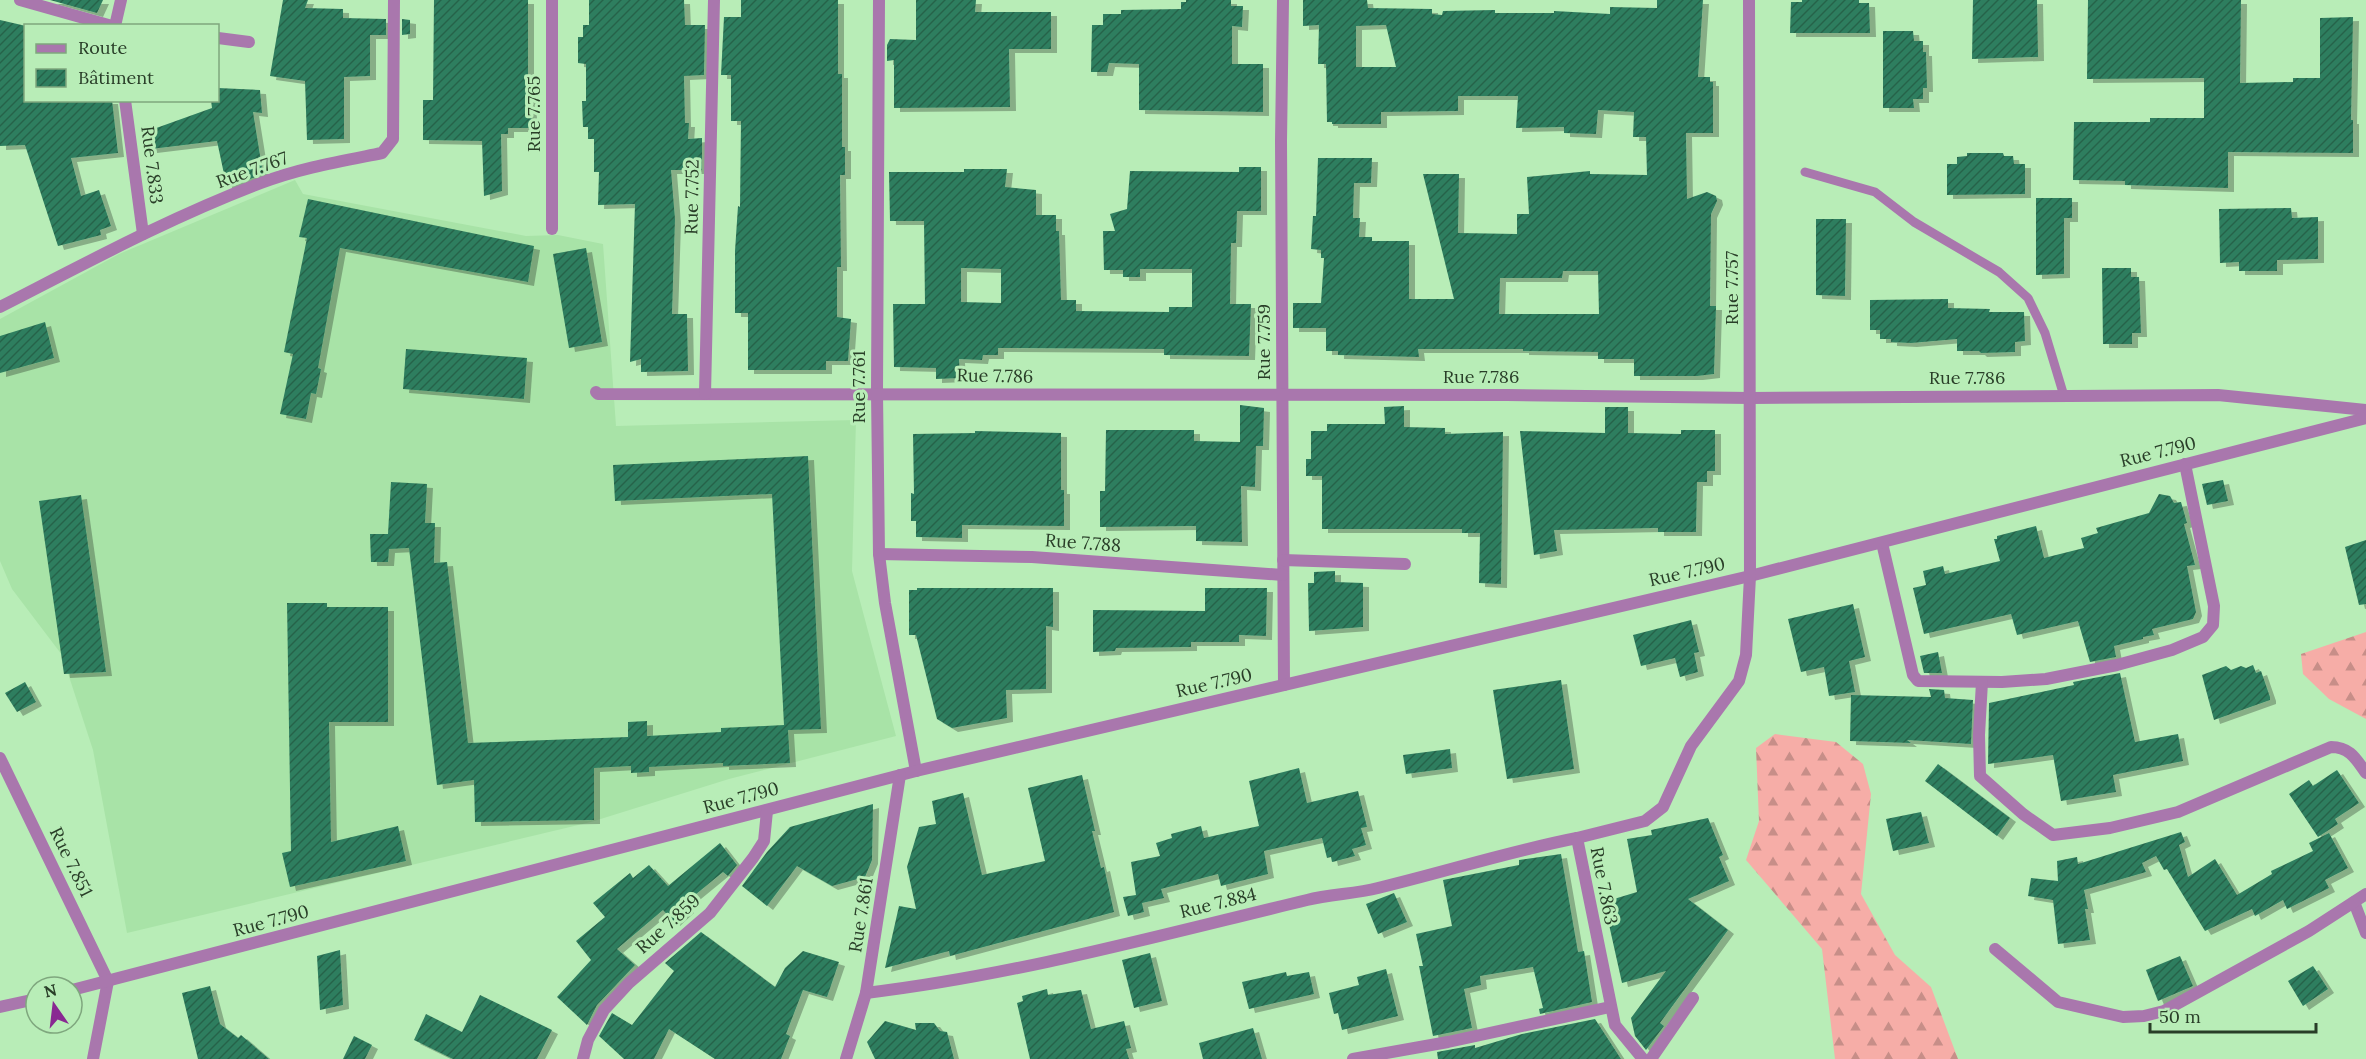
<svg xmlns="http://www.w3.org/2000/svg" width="2366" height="1059" viewBox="0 0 2366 1059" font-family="Lora,serif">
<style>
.built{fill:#a8e3a7}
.forest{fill:url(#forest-firs)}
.building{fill:url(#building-hatch);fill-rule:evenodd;filter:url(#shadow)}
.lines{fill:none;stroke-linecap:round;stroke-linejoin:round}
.lane{stroke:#a977ad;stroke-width:9}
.street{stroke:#a977ad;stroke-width:12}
.labels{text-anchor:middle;stroke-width:6;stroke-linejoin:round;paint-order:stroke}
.street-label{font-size:18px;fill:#293e28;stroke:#b8edb7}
</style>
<defs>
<pattern id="forest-firs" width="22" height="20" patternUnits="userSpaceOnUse" patternTransform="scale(1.5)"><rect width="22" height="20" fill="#f6ada7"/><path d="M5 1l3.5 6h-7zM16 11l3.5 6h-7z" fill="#c78e88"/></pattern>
<pattern id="building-hatch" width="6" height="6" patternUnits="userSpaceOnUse" patternTransform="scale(1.5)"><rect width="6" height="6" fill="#2e7e5f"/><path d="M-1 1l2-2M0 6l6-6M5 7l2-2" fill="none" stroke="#26634a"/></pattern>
<filter id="shadow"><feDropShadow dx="6" dy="4" stdDeviation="0" flood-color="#0004"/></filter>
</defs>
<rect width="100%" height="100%" fill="#b8edb7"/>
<path class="built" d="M295,180L303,194L526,236L558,235L603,244L616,426L856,420L852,571L896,736L729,779L591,822L127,933L93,750L62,655L12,589L0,561V319L119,254Z"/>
<g class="forest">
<path d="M2366,632V719L2329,699L2303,674L2301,654Z"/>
<path d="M1775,734L1836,742L1863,764L1871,794L1861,894L1895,955L1931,987L1958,1059H1835L1822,949L1746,860L1759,821L1756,748Z"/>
</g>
<g class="building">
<path d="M50,0H103L97,13Z"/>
<path d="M283,0H308L305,8L343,9V18L386,19V35H370V76L344,77V139L307,140L305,81L270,76Z"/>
<path d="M434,0H528V74L532,128H508V134H501L502,191L484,196L482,141L423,140V100H433Z"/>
<path d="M589,0H684L685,25H705L704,75L684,76L685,123H689L688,139L702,138V170H671L675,219L672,314H687L688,371L641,372V359L630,362L635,204L598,205L599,172H594V139H588V127H583L582,101H586V64L578,63V37H583V25H589Z"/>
<path d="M741,0H838V74H842V147H845V175H840L841,267H837V317L851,319L848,361H826V370H748V313H735V251L738,206L740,207L741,121H731V75H721L724,17H741Z"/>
<path d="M916,0H976L975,12H1051V49H1009L1010,107L894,108V60L887,61V45L890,39L916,40Z"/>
<path d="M1186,0H1231V6H1243L1242,27L1232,26V64H1263V112L1139,110V64L1109,63L1107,72H1091L1092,25H1103V14H1121V10L1181,9V2H1186Z"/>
<path d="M1303,0H1367L1368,8L1432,9V14L1442,15L1443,11L1495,10V13H1554V11L1610,14V7L1657,8V0H1703L1698,77H1710V82H1713V133H1686L1687,199L1707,192L1716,196L1717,201L1711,214L1710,306H1716L1714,374L1697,376H1634V359H1598V352L1523,351V349H1418L1419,357L1338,355V351H1326V328H1293V303H1321L1324,258H1321V250L1311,249L1313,216H1316L1318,158H1372L1371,183H1354L1353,218H1360L1359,237H1372V241H1409V299H1454L1423,174H1459L1458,233L1517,234V214H1529L1527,177L1590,171V174L1647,175L1646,137H1633L1634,112L1598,110L1596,134L1564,133V127L1516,128L1518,96H1458V111L1381,112V124H1332V122H1327L1326,64H1318L1319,25L1303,26ZM1386,25L1396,67H1356V26ZM1563,271H1598L1599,314H1499L1500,278H1562Z"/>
<path d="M1802,0H1859V3H1869L1870,33H1790L1791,2H1802Z"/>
<path d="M1973,0H2037L2038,57L1972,59Z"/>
<path d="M2088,0H2241L2240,83L2293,82V78H2320V18L2353,17L2351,120H2353V153L2228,152V188L2125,185V181L2073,180L2074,122H2150V118H2204V78L2087,79Z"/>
<path d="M402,19L410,20V34L402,35Z"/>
<path d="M0,20L26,26V100H112L118,153L71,158L81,196L99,190L111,226L100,230L101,235L58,246L25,145L0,146Z"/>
<path d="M1883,31H1913L1914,41H1923V52H1926L1927,88H1923V99H1913L1914,108H1883Z"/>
<path d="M218,88L260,90L262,113L253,112L263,174L227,188L217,141L151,149L148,131L212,108L211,100H218Z"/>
<path d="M1967,153H2003L2004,156H2013L2014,164H2025V194L1947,195V164H1957V157L1967,156Z"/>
<path d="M1239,167H1261V211H1237L1236,243H1231L1230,304H1251L1249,356L1164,355V349L998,348V355H983L982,360L959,359L960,378L936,379V368L894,367L893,304H925L924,221H890L889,172H964V169H1007L1005,187L1036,190V215H1056V231H1059L1061,300H1076V311L1169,312V307H1192V269H1140V277H1123V270H1104L1103,231H1115L1110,214L1127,209L1130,171L1239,172ZM961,268L1001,269V303L961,302Z"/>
<path d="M2036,198H2072V218H2064V274L2036,275Z"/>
<path d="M308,199L534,246L528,282L340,248L318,368L321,369L316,394L311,393L306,419L280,414L293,354L284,352L307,238L299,237Z"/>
<path d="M2291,208L2292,218L2318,217V259L2277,260V271H2239V262L2220,263L2219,209Z"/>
<path d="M1816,219H1846L1845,296L1816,295Z"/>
<path d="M586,248L602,342L569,348L553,254Z"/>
<path d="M2102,268H2131V277H2139L2141,333H2132V344H2103Z"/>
<path d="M1948,299V308L1990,309L1989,312H2024L2025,341L2015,342V352L1981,353L1979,351H1957V339L1911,343L1891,342V339H1880V330H1870V300Z"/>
<path d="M45,322L54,358L0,373V336Z"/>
<path d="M406,349L527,358L524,399L403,389Z"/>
<path d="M1240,405L1264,408L1263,446H1256L1255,487L1241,486L1242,542L1196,541V526L1100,527V491H1105L1106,430H1194V441L1240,442Z"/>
<path d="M1404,406V427L1445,428V434L1503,432L1501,584L1479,583L1480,533H1462V529H1322V476H1306V459H1311V431H1327V424H1385L1384,407Z"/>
<path d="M1605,407H1628V433L1681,434V430H1715V471H1707V482H1697L1696,532H1658V528L1554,530L1557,551L1534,555L1520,431L1605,433Z"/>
<path d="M975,431L1061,433V490H1064V526L962,525V538L916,537V521H911V493L914,494L913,434L975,433Z"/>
<path d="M808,456L821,729L788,730L790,763L723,766V763L649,767V772L631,773V766L594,768V820L475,822L474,780L437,785L409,548L389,549L388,562H371L370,534H388L391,482L427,484L425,523H435L434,563L447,562L468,743L628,737V722L647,721V736L721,732V728L784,725L772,494L615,501L613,465Z"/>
<path d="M2223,480L2228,501L2207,505L2202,484Z"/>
<path d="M2159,494L2170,496L2174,503L2181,502L2187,523L2184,524L2195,565L2187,566L2196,612L2193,619L2152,629L2154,635L2143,637V639L2114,646L2116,657L2090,662L2078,621L2017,635L2011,614L1924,634L1913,588L1926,585L1923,571L1943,566L1945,574L2000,561L1994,539H1997V536L2036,526L2044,558L2084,548L2081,538L2098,533L2096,528L2149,513Z"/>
<path d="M81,495L106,672L64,674L39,501Z"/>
<path d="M2366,540V604L2359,605L2345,547Z"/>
<path d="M1335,571V582L1363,583V627L1309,631L1308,583H1314V572Z"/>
<path d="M917,588H1053V627L1046,626V689L1006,690L1007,718L952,728L937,719L916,635H909V590H917Z"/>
<path d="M1205,588H1267L1266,636L1239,635V642H1191V647L1116,648L1115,651L1093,652V610L1205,611Z"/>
<path d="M287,603H327V607H388V722H329L331,842L398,826L406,861L290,887L282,853L291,851Z"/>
<path d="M1853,604L1865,657L1849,661L1855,692L1829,696L1824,667L1801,672L1788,619Z"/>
<path d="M1691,620L1699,652L1694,653L1698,672L1680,677L1675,658L1641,666L1633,635Z"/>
<path d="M1938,652L1942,673H1924L1920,656Z"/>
<path d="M2253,665L2256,673L2261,671L2270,697V700L2214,720L2202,675L2226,666L2231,670L2241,666L2246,668Z"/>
<path d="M2120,673L2135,742L2178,734L2183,761L2113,775L2116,792L2061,801L2053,755L1988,764L1989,703L2074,685L2073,682Z"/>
<path d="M1561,680L1574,769L1507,779L1493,690Z"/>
<path d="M25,682L36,702L17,712L5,693Z"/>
<path d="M1929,689L1944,690L1945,698L1973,700L1971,744L1907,740L1911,743L1850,741L1851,695L1931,697Z"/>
<path d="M1450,749L1452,768L1406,774L1403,755Z"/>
<path d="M1938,764L2010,818L1997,836L1925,781Z"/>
<path d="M1299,768L1307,803L1358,791L1367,827L1361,828L1366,845L1352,849L1355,856L1332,862L1331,857L1327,858L1322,838L1264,851L1268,874L1221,886L1218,874L1161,889L1164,898L1142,903L1144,912L1128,916L1123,897L1136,895L1131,862L1160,856L1156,843L1172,838L1171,834L1201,826L1204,838L1259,826L1249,781Z"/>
<path d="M2337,770L2359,803L2335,819L2338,824L2318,837L2289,794L2309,780L2313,786Z"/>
<path d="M1082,775L1095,831H1092L1101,868L1104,867L1114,912L950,956L949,951L885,968L899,906L916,909L907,867L919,827L936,824L932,801L963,793L982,875L1045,861L1028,788Z"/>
<path d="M873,804L872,860L865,877L832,886L797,866L767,906L742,886L767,852L790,827Z"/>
<path d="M1921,812L1929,843L1893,851L1886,819Z"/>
<path d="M1708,818L1723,855L1719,857L1729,881L1688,899L1728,930L1660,1023L1664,1026L1646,1050L1635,1036L1631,1018L1666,971L1622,983L1604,902L1637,892L1627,839L1652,835L1651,830Z"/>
<path d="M2181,832L2185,842L2179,845L2188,877L2215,859L2237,895L2272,874L2271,871L2313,851L2309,843L2329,833L2348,868L2325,880L2329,888L2287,909L2283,900L2255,916L2252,909L2205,931L2167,869L2164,870L2156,856L2142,863L2146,872L2084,890L2088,909H2085L2090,940L2058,944L2053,900L2028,896L2031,878L2058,881L2057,861L2077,857L2078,864Z"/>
<path d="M720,843L737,865L728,876L723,872L684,904L688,909L674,922L663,910L617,949L635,965L597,1005L587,1025L557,997L591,960L576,941L605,917L593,903L630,873L633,878L649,865L668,886Z"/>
<path d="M1561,854L1578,952L1584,951L1592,1002L1540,1014L1539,1009L1543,1008L1533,967L1480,976L1481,985L1464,989L1472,1028L1433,1036L1419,966H1423L1416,934L1452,926L1443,880L1519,865V860Z"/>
<path d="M1394,893L1407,922L1378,934L1366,904Z"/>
<path d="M701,932L775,987L785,968L803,951L839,962L827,997L803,990L786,1034L790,1036L781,1059H715L669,1029L654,1059H624L599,1036L612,1013L632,1025L674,971L665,963Z"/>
<path d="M340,950L343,1005L320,1010L317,956Z"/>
<path d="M1150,953L1162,1001L1134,1008L1122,960Z"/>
<path d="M2180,956L2193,986L2158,1001L2146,970Z"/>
<path d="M2313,966L2328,989L2303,1006L2288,981Z"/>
<path d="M1386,969L1398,1016L1342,1030L1338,1013L1334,1014L1329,993L1359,985L1357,977Z"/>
<path d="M1286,972L1287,976L1309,972L1314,994L1249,1009L1242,982Z"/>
<path d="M210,986L220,1024L238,1038L241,1035L269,1059H198L182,993Z"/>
<path d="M1047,989L1048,995L1081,990L1091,1029L1124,1021L1131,1048L1126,1049L1129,1059H1030L1017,1003L1023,1001L1022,996Z"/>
<path d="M480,995L552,1030L537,1059H453L414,1040L426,1014L462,1032Z"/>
<path d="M1595,1019L1621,1059H1438L1437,1052L1475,1045V1048L1522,1034Z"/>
<path d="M885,1021L916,1030L915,1023H934L940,1031L947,1032L954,1059H875L867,1042Z"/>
<path d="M1253,1028L1262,1059H1203L1199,1043Z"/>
<path d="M354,1036L372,1045L365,1059H343Z"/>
</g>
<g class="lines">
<path class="lane" d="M1805,172L1875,192L1914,222L1999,272L2028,298L2045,333L2064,396"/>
<g class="street">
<path d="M20,0L112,26"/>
<path d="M879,0L877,393L879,554L885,603L916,771"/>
<path d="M1283,0L1281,141L1284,685"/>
<path d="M115,26L121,0"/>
<path d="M218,38L249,42"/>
<path d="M125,100L143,234"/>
<path d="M552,229V0"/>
<path d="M0,307C86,263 171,217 261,183C300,168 342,161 382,153L393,139L394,0"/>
<path d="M596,392L598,394L1507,395L1751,398L2218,395L2366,410"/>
<path d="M705,394L714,0"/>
<path d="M1882,543L1913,675L1918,681L2002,682L2046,679L2117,665L2172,650L2203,637L2213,625L2214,606L2185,464"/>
<path d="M879,554L1032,557L1283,575"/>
<path d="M1283,560L1405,564"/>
<path d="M1982,682L1979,735L1980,776L2023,814L2053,835L2110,828L2178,812L2331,747C2350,747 2356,759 2366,773"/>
<path d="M0,758L108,981L93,1059"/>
<path d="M2354,902L2366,933"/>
<path d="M1995,949L2058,1002L2123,1017L2144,1016L2164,1011L2309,931L2366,894"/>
<path d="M72,990L916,771L1750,576L2366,418"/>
<path d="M866,993C1016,975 1161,935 1307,900C1330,894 1355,894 1378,888C1445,872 1510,851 1577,838"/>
<path d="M0,1007L36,999"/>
<path d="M583,1059L588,1040L604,1010L629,983L710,913L753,858L764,841L767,811"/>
<path d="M846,1059L866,993L900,775"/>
<path d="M1353,1059L1448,1042L1610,1007"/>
<path d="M1643,1059L1615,1025L1577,838L1645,821L1663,807L1691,746L1739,681L1746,655L1750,576L1749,0"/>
<path d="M1651,1059L1693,998"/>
</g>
</g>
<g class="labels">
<g class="street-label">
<text transform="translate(534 114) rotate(-90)" y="6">Rue 7.765</text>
<text transform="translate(152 165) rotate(83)" y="6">Rue 7.833</text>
<text transform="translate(252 170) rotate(-20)" y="6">Rue 7.767</text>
<text transform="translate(692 197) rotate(-89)" y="6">Rue 7.752</text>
<text transform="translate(1732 288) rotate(-90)" y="6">Rue 7.757</text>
<text transform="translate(1264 342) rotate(-90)" y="6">Rue 7.759</text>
<text transform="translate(995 376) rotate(1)" y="6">Rue 7.786</text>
<text x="1481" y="383">Rue 7.786</text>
<text x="1967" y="384">Rue 7.786</text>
<text transform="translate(859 387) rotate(-90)" y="6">Rue 7.761</text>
<text transform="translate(2158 452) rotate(-14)" y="6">Rue 7.790</text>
<text transform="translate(1083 543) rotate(4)" y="6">Rue 7.788</text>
<text transform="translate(1687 572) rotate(-13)" y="6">Rue 7.790</text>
<text transform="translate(1214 683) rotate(-13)" y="6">Rue 7.790</text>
<text transform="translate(741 798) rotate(-15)" y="6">Rue 7.790</text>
<text transform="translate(71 862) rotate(64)" y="6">Rue 7.851</text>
<text transform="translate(1604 886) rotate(79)" y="6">Rue 7.863</text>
<text transform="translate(1218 903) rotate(-14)" y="6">Rue 7.884</text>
<text transform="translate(861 915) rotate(-81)" y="6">Rue 7.861</text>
<text transform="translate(271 921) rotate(-15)" y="6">Rue 7.790</text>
<text transform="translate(668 924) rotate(-42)" y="6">Rue 7.859</text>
</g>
</g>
<rect x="24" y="24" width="195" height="78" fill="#b8edb7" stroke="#7fa77e" stroke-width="1.5"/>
<rect x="36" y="44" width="30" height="9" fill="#a977ad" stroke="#7fa77e" stroke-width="1.5"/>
<text x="78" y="54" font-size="18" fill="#293e28">Route</text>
<rect x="36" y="69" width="30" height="18" fill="url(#building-hatch)" stroke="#7fa77e" stroke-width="1.5"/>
<text x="78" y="84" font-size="18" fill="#293e28">Bâtiment</text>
<g transform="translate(54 1005) rotate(346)"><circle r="28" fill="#b8edb7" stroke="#7fa77e" stroke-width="1.5"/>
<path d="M0-4.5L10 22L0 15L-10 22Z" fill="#892892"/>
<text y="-9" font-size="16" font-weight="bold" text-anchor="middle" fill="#293e28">N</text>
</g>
<path d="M2150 1023v9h166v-9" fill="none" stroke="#293e28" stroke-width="3"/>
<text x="2159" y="1023" font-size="18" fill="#293e28" stroke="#b8edb7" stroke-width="4.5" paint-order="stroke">50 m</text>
</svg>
